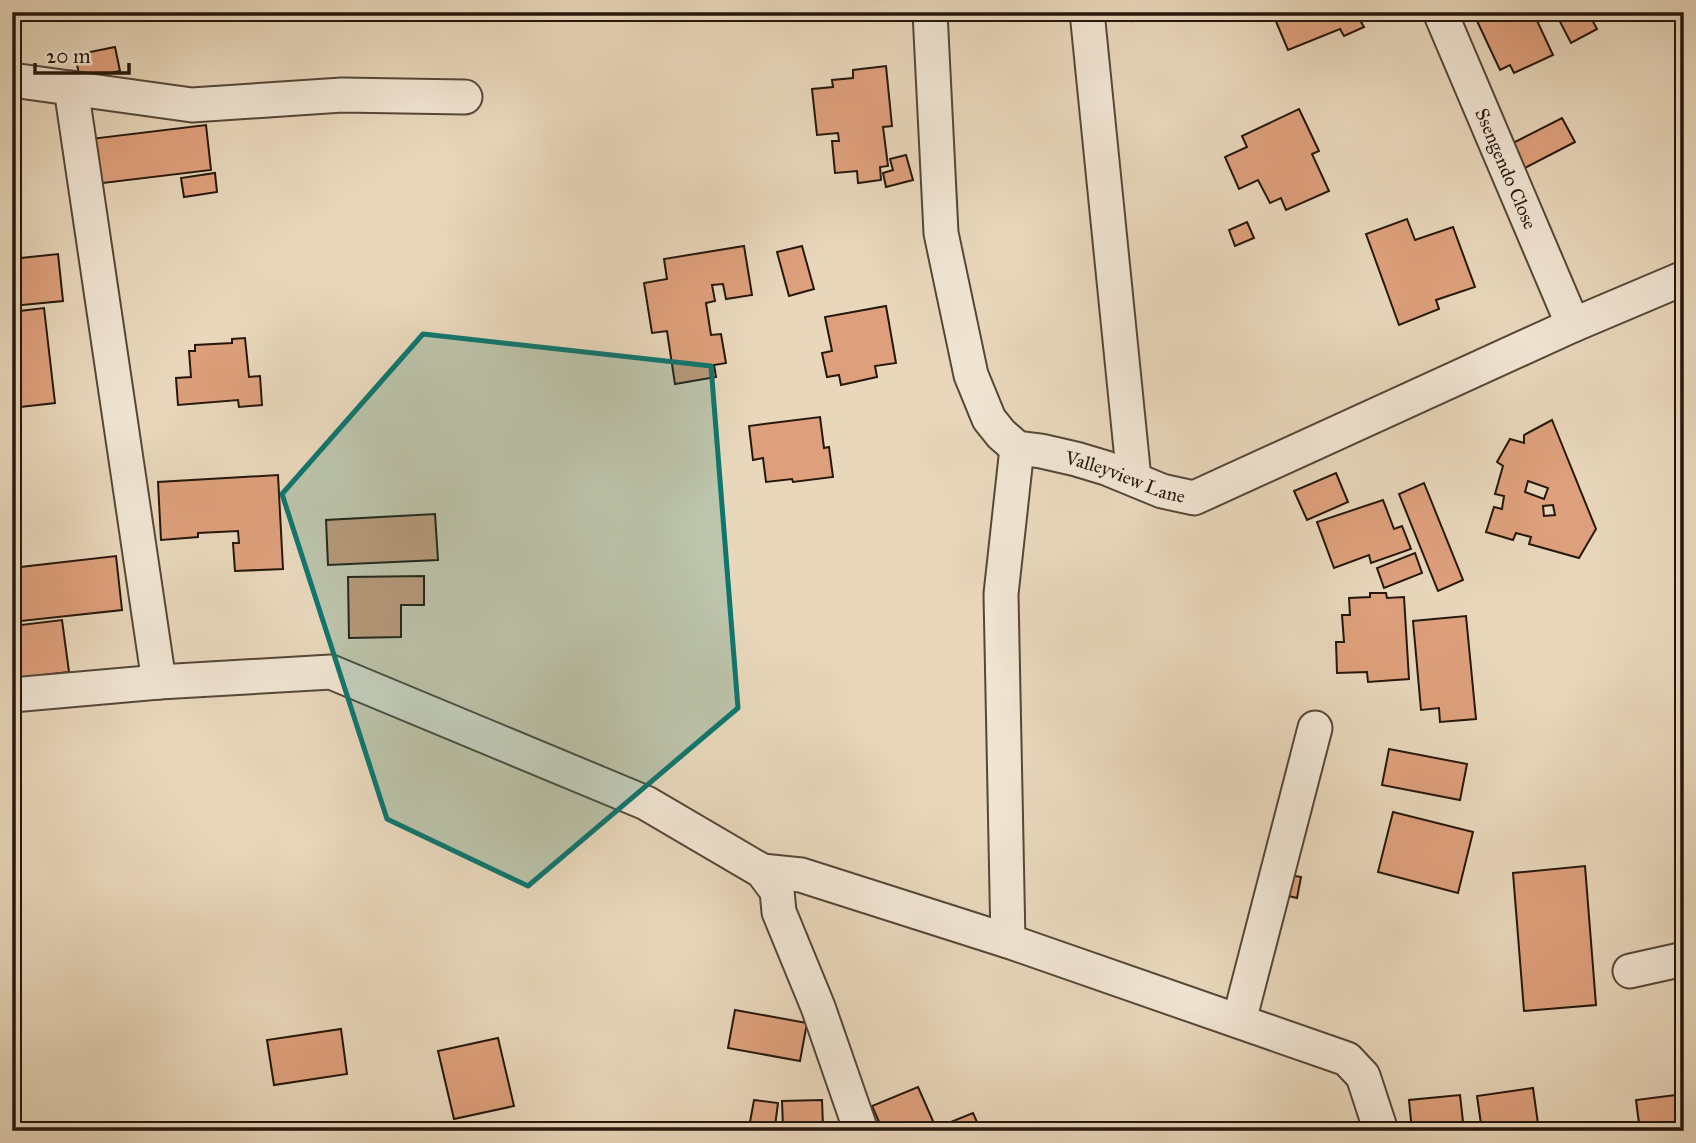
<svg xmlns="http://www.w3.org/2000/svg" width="1696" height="1143" viewBox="0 0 1696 1143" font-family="'IM FELL Great Primer',serif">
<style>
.building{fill:#dea07c;stroke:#26170d;stroke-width:2;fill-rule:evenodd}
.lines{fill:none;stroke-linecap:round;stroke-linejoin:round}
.minor-casing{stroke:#564738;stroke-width:37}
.minor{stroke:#f0e5d3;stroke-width:33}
.marked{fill:#0f766e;fill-opacity:0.2;stroke:#0f766e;stroke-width:5;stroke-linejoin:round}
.labels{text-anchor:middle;stroke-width:5;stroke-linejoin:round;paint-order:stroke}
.street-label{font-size:19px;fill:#26170d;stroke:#f0e5d3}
</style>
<rect width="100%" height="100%" fill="#e8d7bb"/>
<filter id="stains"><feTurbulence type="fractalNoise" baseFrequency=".00286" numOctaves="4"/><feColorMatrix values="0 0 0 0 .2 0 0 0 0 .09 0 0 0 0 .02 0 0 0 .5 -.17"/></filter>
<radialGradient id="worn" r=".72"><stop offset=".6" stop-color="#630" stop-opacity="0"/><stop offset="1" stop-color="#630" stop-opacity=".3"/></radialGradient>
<g class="building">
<path d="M1129,12H1148L1133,21Z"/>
<path d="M1272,12H1383L1361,22L1364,27L1344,36L1340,29L1288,50Z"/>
<path d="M1484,12H1533L1553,55L1514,73L1510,65L1500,70L1477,21L1486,17Z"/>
<path d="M1555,12H1588L1597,29L1571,43Z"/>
<path d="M115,47L120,71L80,79L75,55Z"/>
<path d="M886,66L892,126L883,127L888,166L880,167L881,180L858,183L857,171L835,173L832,141H839L838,133L817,135L812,89L833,87L832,80L853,78V70Z"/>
<path d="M1299,109L1319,151L1312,154L1329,191L1286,210L1281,198L1270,203L1258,180L1239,189L1225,157L1247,147L1242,136Z"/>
<path d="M1562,118L1575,142L1519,171L1507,146Z"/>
<path d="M206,125L211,170L95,184L90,139Z"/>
<path d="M906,155L913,180L886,187L883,173L893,170L890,159Z"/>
<path d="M215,173L217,192L184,197L181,178Z"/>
<path d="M1407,219L1415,240L1453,227L1475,287L1436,300L1439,309L1399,325L1366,234Z"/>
<path d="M1247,222L1254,238L1235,246L1229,230Z"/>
<path d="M744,246L752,295L726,299L723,284L712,285L715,301L706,303L711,335L721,334L726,363L714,365L716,377L675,384L667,331L652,333L644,283L667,279L664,259Z"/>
<path d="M802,246L814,289L789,296L777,252Z"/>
<path d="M58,254L63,301L12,306V259Z"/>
<path d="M886,306L896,363L875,366L877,377L841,385L839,375L827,377L822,353L832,351L825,317Z"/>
<path d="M44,308L55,403L12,408V312Z"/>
<path d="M245,338L249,377L260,376L262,405L239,407L238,400L178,405L176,378L191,377L189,351H195V345L232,343V339Z"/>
<path d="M820,417L824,448L829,447L833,477L793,482L792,479L766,482L763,458L753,460L749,426Z"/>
<path d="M1552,420L1596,529L1579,558L1529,544L1531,537L1516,533L1513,540L1486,532L1494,507L1502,509L1504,496L1495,494L1503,466L1497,462L1510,439L1524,443V435ZM1528,481L1548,488L1544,499L1525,492ZM1553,505L1555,515L1544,516L1543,506Z"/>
<path d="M1336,473L1348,502L1307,520L1294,491Z"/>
<path d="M278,475L283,569L235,571L233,543H239L238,531L198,533V537L161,540L158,482Z"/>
<path d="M1424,483L1463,580L1438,591L1399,494Z"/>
<path d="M1383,500L1394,529L1402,526L1411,549L1371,563L1369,555L1334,568L1317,522Z"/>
<path d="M435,514L438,560L328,565L326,520Z"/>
<path d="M1415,553L1422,573L1384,588L1377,568Z"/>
<path d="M116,556L122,610L12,622V568Z"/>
<path d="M424,576V605H401V637L349,638L348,577Z"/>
<path d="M1370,593H1386L1387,598L1404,597L1409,679L1368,682L1367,672L1337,673L1336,642H1344L1342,615H1350L1349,598L1370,597Z"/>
<path d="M1466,616L1476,719L1440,722L1439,708L1421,710L1413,621Z"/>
<path d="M62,620L69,672L18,678L12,626Z"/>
<path d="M1389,749L1467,764L1460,800L1382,785Z"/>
<path d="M1393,812L1473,832L1458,893L1378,872Z"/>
<path d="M1585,866L1596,1005L1524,1011L1513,873Z"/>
<path d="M1284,874L1301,877L1297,898L1280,894Z"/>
<path d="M735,1010L807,1023L800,1061L728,1048Z"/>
<path d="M341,1029L347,1074L274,1085L267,1040Z"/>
<path d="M498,1038L514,1106L454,1119L438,1051Z"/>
<path d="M918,1087L936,1128L973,1113L981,1131H883L872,1106Z"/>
<path d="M1533,1088L1539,1131H1482L1477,1096Z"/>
<path d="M1684,1094V1131H1640L1636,1100Z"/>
<path d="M1460,1095L1464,1131H1412L1409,1100Z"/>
<path d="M754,1100L778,1103L775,1126L750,1122Z"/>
<path d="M822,1100L823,1126L783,1127L782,1101Z"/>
<path d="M1610,1126V1131H1572Z"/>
</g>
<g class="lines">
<defs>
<g id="minor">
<path id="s1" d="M930,12L941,233L971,375L989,419L1001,434L1017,448L1041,451L1076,459L1106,468L1162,491L1194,498L1573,325L1684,278"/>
<path d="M1087,12L1134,479"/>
<path id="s2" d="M1440,12L1573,325"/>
<path d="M12,80L192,105L342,95L465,97"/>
<path d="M71,88L159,682"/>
<path d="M12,695L159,682L331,672L646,803L762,871L777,891L779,912L818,1007L861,1131"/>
<path d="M762,871L801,875L1008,941L1347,1059L1363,1076L1381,1131"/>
<path d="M1008,941L1001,594L1017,448"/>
<path d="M1630,971L1684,959"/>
<path d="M1239,1021L1315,728"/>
</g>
</defs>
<use href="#minor" class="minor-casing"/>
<use href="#minor" class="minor"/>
</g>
<path class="marked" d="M423,334L711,366L738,708L528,886L387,819L282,494Z"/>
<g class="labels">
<g class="street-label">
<text dy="7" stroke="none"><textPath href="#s2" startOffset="170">Ssengendo Close</textPath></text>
<text dy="7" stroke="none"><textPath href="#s1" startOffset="567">Valleyview Lane</textPath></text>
</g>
</g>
<rect width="1696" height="1143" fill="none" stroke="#e8d7bb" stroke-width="42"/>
<rect x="14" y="14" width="1668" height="1115" fill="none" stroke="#26170d" stroke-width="3.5"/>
<rect x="21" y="21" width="1654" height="1101" fill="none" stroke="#26170d" stroke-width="2"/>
<path d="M35 63v10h94v-10" fill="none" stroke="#26170d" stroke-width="3.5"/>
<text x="46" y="63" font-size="21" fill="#26170d" stroke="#f0e5d3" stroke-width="5" paint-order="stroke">20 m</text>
<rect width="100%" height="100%" filter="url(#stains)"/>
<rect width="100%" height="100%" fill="url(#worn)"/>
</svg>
